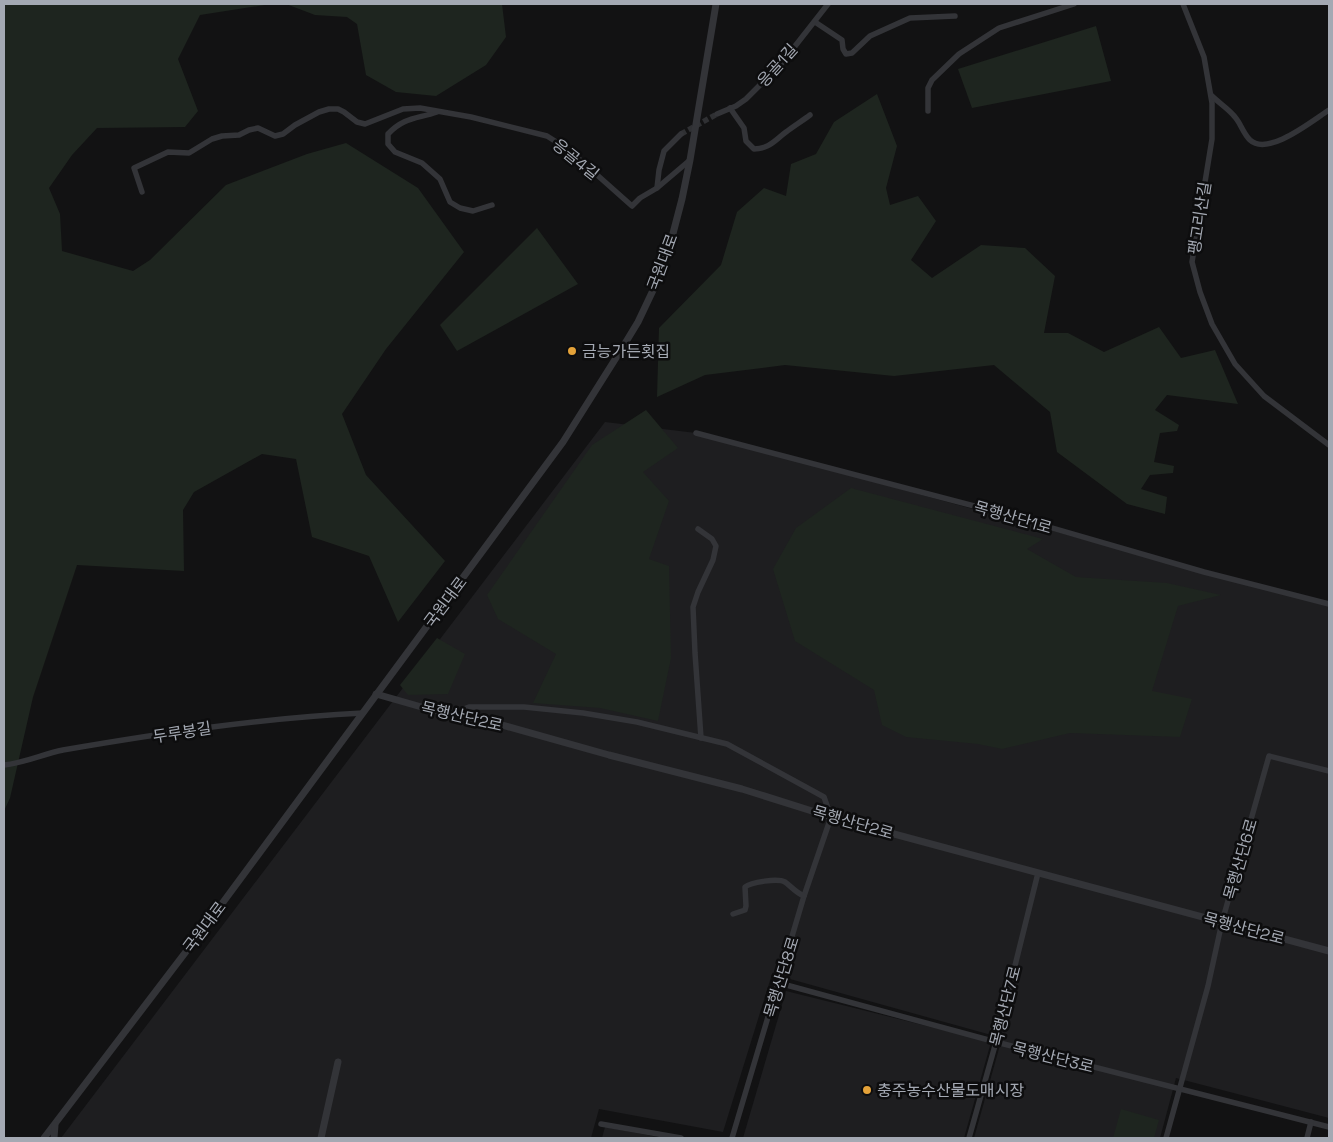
<svg xmlns="http://www.w3.org/2000/svg" width="1333" height="1142" viewBox="0 0 1333 1142" font-family="'Space Grotesk','Noto Sans KR',sans-serif">
<style>
.built{fill:#1e1e20}
.green{fill:#1e251f}
.lines{fill:none;stroke-linecap:round;stroke-linejoin:round}
.minor-tunnel{stroke:#2f3033;stroke-width:5.5;stroke-dasharray:5.5 3;stroke-linecap:butt}
.minor{stroke:#333438;stroke-width:5.5}
.tertiary{stroke:#333438;stroke-width:7}
.poi-dot{fill:#e4a239;stroke:#0d0d0e;stroke-width:2}
.labels{text-anchor:middle;stroke-width:5;stroke-linejoin:round;paint-order:stroke}
.street-label{font-size:16px;fill:#a4a9b3;stroke:#0d0d0e}
.poi-label{font-size:16px;fill:#a4a9b3;stroke:#0d0d0e;text-anchor:start}
</style>
<rect width="100%" height="100%" fill="#121213"/>
<g class="built">
<path d="M605,422L696,433L1217,576L1329,602V1118L1176,1078L1160,1138H974L1002,1038L772,974L723,1132L599,1109L591,1138H61Z"/>
<path d="M786,991L991,1042L964,1138H743Z"/>
<path d="M605,1127L663,1138H602Z"/>
</g>
<g class="green">
<path d="M4,4H271L200,15L178,59L198,111L185,127L97,128L72,155L49,188L60,214L62,251L133,271L150,260L226,185L307,154L346,143L418,188L464,252L386,349L342,414L366,475L445,561L398,622L369,556L312,537L296,459L262,454L194,492L183,510L184,571L77,565L33,697L10,798L4,811Z"/>
<path d="M286,4H502L506,37L486,65L436,96L396,92L366,75L357,24L347,17L315,15Z"/>
<path d="M1096,26L1111,81L972,108L958,69Z"/>
<path d="M877,94L897,146L886,188L890,205L918,196L936,221L911,260L932,278L981,245L1025,248L1055,276L1044,333H1068L1104,352L1159,327L1181,358L1215,350L1238,404L1167,395L1155,410L1179,425L1177,431L1160,433L1154,462L1174,466L1173,473L1150,475L1141,489L1167,497L1165,514L1127,504L1057,452L1050,412L994,365L894,376L785,365L705,375L657,397L659,328L721,265L737,212L764,188L786,196L791,164L816,154L834,122Z"/>
<path d="M537,228L578,284L457,351L440,325Z"/>
<path d="M646,410L678,448L643,472L669,501L649,559L669,566L671,658L658,721L600,708L533,703L556,654L498,619L487,595L592,445Z"/>
<path d="M851,488L1043,539L1027,549L1076,577L1167,583L1221,595L1178,606L1152,691L1192,699L1180,737L1070,733L1002,749L978,744L906,737L882,725L874,690L795,641L773,569L796,528Z"/>
<path d="M437,638L465,654L448,694L408,695L400,685Z"/>
<path d="M1121,1109L1159,1120L1154,1138H1113Z"/>
</g>
<g class="lines">
<path class="minor-tunnel" d="M681,134L717,114"/>
<g class="minor">
<path d="M1183,4L1204,57L1212,103V139L1192,262L1200,292L1212,324L1235,364L1264,396L1329,445"/>
<path d="M815,22L842,40L843,49L846,54L852,53L870,36L910,18L955,16"/>
<path d="M1212,96C1219,103 1229,109 1235,117C1241,124 1243,133 1250,140C1268,157 1313,120 1329,110"/>
<path d="M730,108L744,128L746,141L754,149C769,149 775,140 786,132C794,126 802,121 810,115"/>
<path d="M928,111V88L932,80L959,54L999,28L1074,4"/>
<path d="M437,112C417,119 404,117 388,134V144L395,152L422,163L440,179L450,202L460,208L473,211L492,205"/>
<path d="M717,114L736,106L746,99L781,64L828,4"/>
<path d="M657,188L659,170L664,151L681,134"/>
<path d="M142,192L134,168L168,152L189,153L212,139L222,136L239,135L249,130L258,128L275,136L283,134L295,125L319,112L329,109H338L344,112L357,122L365,124L403,109L420,108L471,117L547,136L569,150L632,206L640,198L657,188L690,160"/>
<path d="M696,433L997,512L1204,572L1329,604"/>
<path d="M698,529L712,539L716,546L713,560L698,592L693,607L695,653L701,738"/>
<path d="M451,714L469,707H524L583,713L637,722L727,744L824,797L831,817L804,896L732,1138"/>
<path d="M4,765C24,763 43,754 63,750C162,733 262,718 363,713"/>
<path d="M733,914L745,910L746,906L745,887C751,882 778,878 785,882C792,887 795,892 804,896"/>
<path d="M779,983L996,1042L1329,1127"/>
<path d="M601,1124L681,1138"/>
<path d="M969,1138L996,1042L1038,873"/>
<path d="M1166,1138L1208,986L1222,922L1269,756L1329,771"/>
<path d="M1307,1138L1311,1122"/>
</g>
<g class="tertiary">
<path d="M376,694L425,708L502,725L609,755L742,789L831,817L1329,951"/>
<path d="M44,1138L204,928L563,442L621,350L638,322L656,284L671,241L682,199L690,160L716,4"/>
<path d="M54,1138L55,1125"/>
<path d="M321,1138L338,1062"/>
</g>
</g>
<g class="poi-dot">
<circle cx="572" cy="351" r="5"/>
<circle cx="867" cy="1090" r="5"/>
</g>
<g class="labels">
<g class="street-label">
<text transform="translate(777 65) rotate(-48)" y="6">응골1길</text>
<text transform="translate(576 159) rotate(39)" y="6">응골4길</text>
<text transform="translate(1199 218) rotate(-81)" y="6">팽고리산길</text>
<text transform="translate(662 262) rotate(-70)" y="6">국원대로</text>
<text transform="translate(1013 517) rotate(16)" y="6">목행산단1로</text>
<text transform="translate(445 602) rotate(-53)" y="6">국원대로</text>
<text transform="translate(462 716) rotate(13)" y="6">목행산단2로</text>
<text transform="translate(182 732) rotate(-9)" y="6">두루봉길</text>
<text transform="translate(853 822) rotate(16)" y="6">목행산단2로</text>
<text transform="translate(1240 859) rotate(-74)" y="6">목행산단6로</text>
<text transform="translate(204 927) rotate(-53)" y="6">국원대로</text>
<text transform="translate(1244 928) rotate(15)" y="6">목행산단2로</text>
<text transform="translate(781 977) rotate(-73)" y="6">목행산단8로</text>
<text transform="translate(1005 1006) rotate(-76)" y="6">목행산단7로</text>
<text transform="translate(1053 1057) rotate(14)" y="6">목행산단3로</text>
</g>
<g class="poi-label">
<text x="582" y="357">금능가든횟집</text>
<text x="877" y="1096">충주농수산물도매시장</text>
</g>
</g>
<rect width="1333" height="1142" fill="none" stroke="#a4a9b3" stroke-width="10"/>
</svg>
